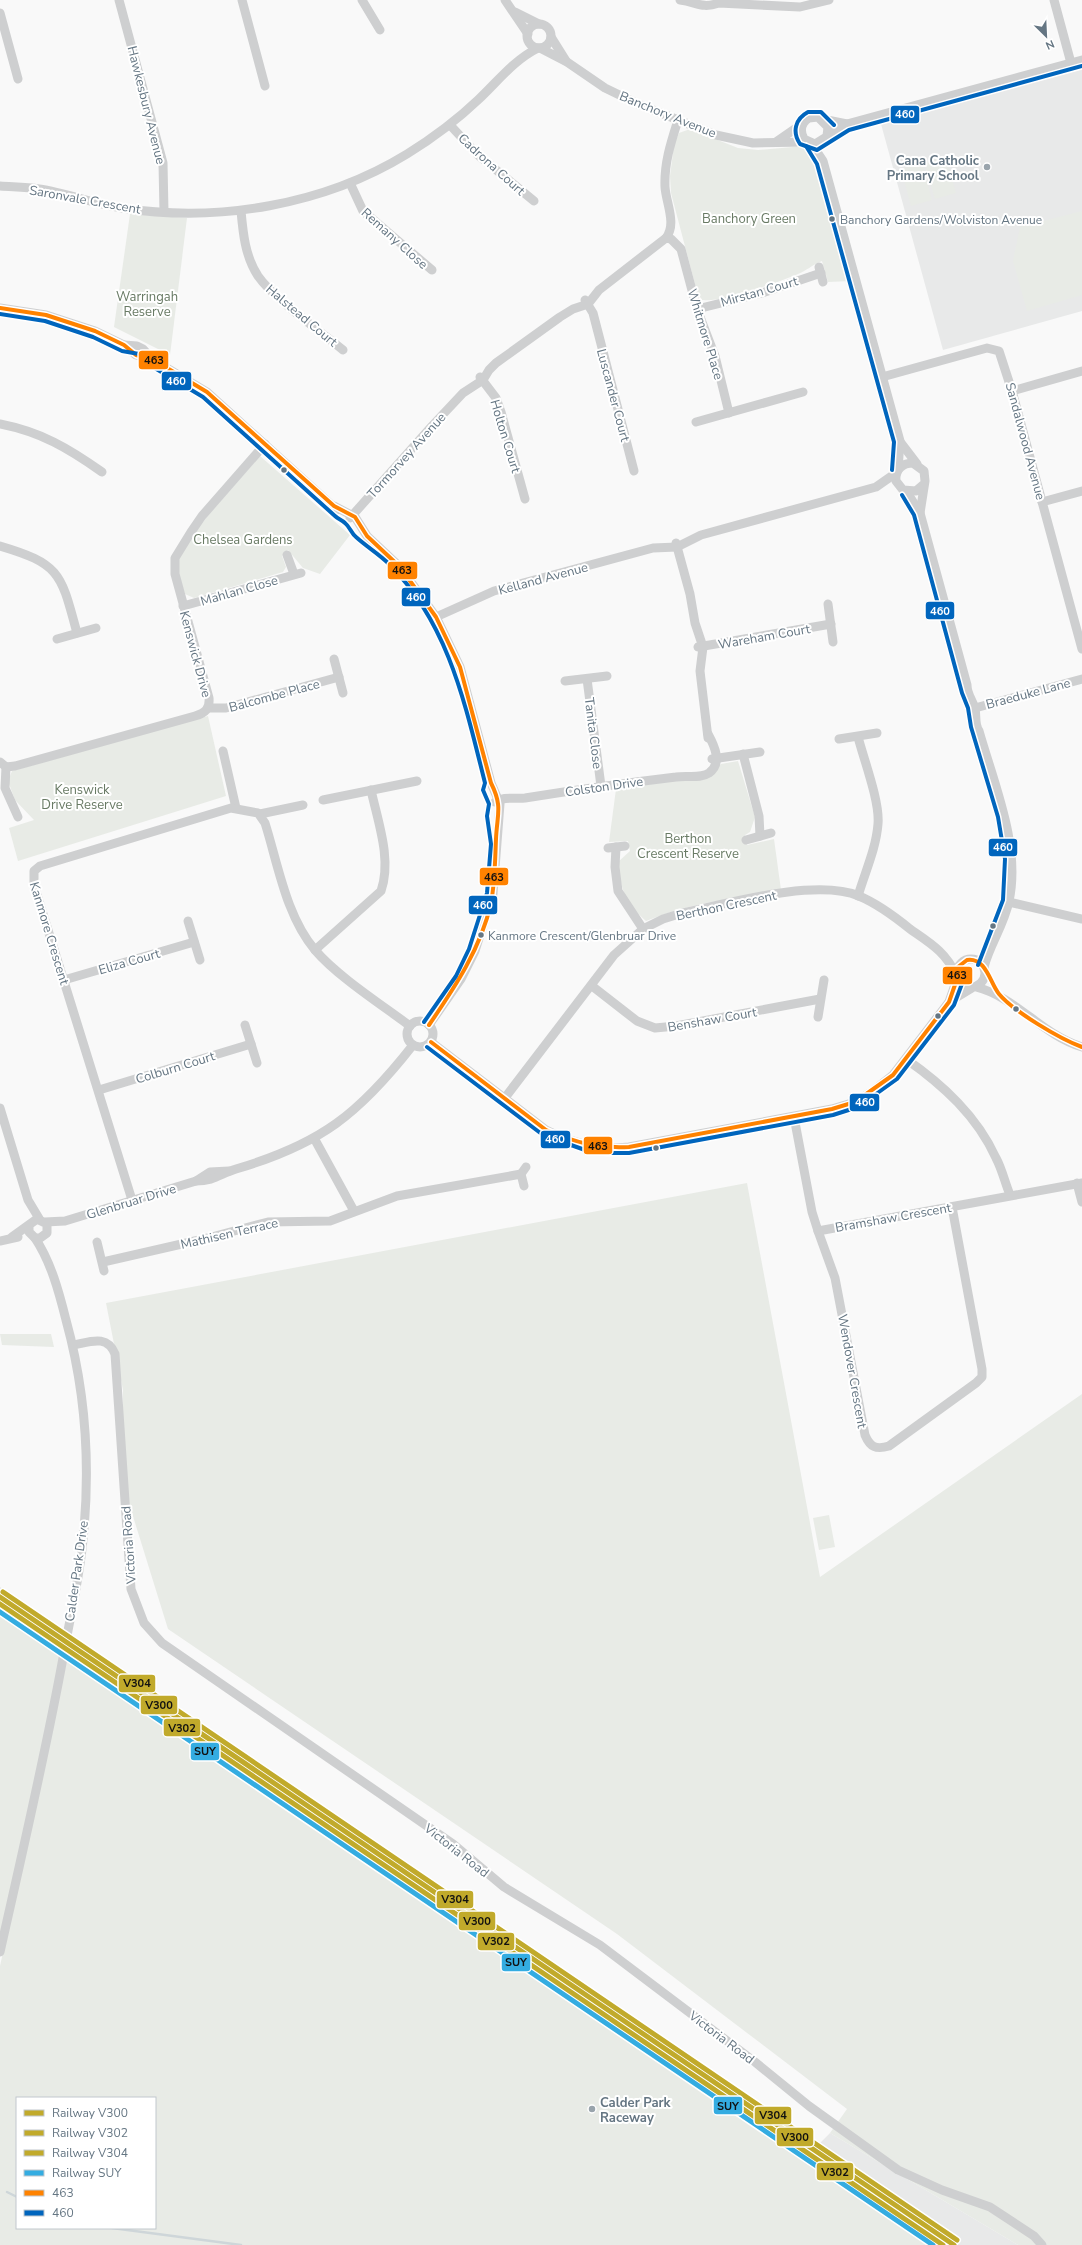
<svg xmlns="http://www.w3.org/2000/svg" width="1082" height="2245" viewBox="0 0 1082 2245" font-family="'Nunito Sans',sans-serif">
<style>
.built{fill:#e8e9e9}
.green{fill:#e8ebe6;fill-rule:evenodd}
.lines{fill:none;stroke-linecap:round;stroke-linejoin:round}
.stream{stroke:#ced6d9;stroke-width:2.5}
.minor{stroke:#cecfd0;stroke-width:9}
.bus-1-casing{stroke:#fff;stroke-width:7}
.bus-2-casing{stroke:#fff;stroke-width:7}
.bus-1{stroke:#ff8200;stroke-width:4}
.bus-2{stroke:#0065bd;stroke-width:4}
.rail-1-casing{stroke:#fff;stroke-width:8}
.rail-2-casing{stroke:#fff;stroke-width:8}
.rail-3-casing{stroke:#fff;stroke-width:8}
.rail-4-casing{stroke:#fff;stroke-width:8}
.rail-1{stroke:#c1aa2b;stroke-width:5}
.rail-2{stroke:#c1aa2b;stroke-width:5}
.rail-3{stroke:#c1aa2b;stroke-width:5}
.rail-4{stroke:#34ace1;stroke-width:5}
.poi-dot{fill:#99a4ac;stroke:#fff;stroke-width:1.5}
.bus-dot{fill:#657683;stroke:#fff;stroke-width:1.5}
.labels{text-anchor:middle;stroke-width:4;stroke-linejoin:round;paint-order:stroke}
.bus-label{font-size:12px;fill:#657683;stroke:#fff;text-anchor:start}
.street-label{font-size:13px;fill:#657683;stroke:#fff}
.poi-label{font-size:13px;font-weight:bold;fill:#657683;stroke:#fff;text-anchor:end}
.park-label{font-size:13px;fill:#687a64;stroke:#fff}
.line-badge{stroke:#fff;stroke-width:1.5}
.badge-label{font-size:11px;text-anchor:middle;font-weight:bold;fill:#fff}
.pale-badge-label{font-size:11px;text-anchor:middle;font-weight:bold;fill:#111}
</style>
<rect width="100%" height="100%" fill="#f9f9f9"/>
<g class="built">
<path d="M1082,68V311L943,350L881,124Z"/>
<path d="M0,1587L451,1899L818,2145L830,2133L1018,2245H929L493,1945L0,1614Z"/>
</g>
<g class="green">
<path d="M690,129L738,148L758,150L804,146L820,162L851,281L828,282L822,261C812,265 806,271 798,274C776,283 724,302 702,300L697,292L671,193L670,176L674,145L679,133Z"/>
<path d="M945,156L956,193L935,199L924,162Z"/>
<path d="M922,163L932,200L911,206L901,169Z"/>
<path d="M1082,211V295L1027,311L1013,261L1020,227Z"/>
<path d="M130,214L187,218L170,355L114,327Z"/>
<path d="M260,456L350,535L320,574L303,568L288,550L282,556L286,567L283,572L194,598L185,594L178,574L177,561L181,551L210,513Z"/>
<path d="M208,716L226,796L18,861L9,828L34,820L15,800L8,781L12,771Z"/>
<path d="M738,761L755,817L750,832L745,835L747,845L774,839L781,890C736,898 688,903 646,921C624,902 621,889 618,862L630,851L628,841L609,842L616,789L708,776L721,764Z"/>
<path d="M747,1183L820,1577L1082,1394V2245H1018L830,2133L847,2109L617,1934L168,1629L123,1484V1390L106,1303Z"/>
<path d="M0,1334H51L54,1347L2,1345Z"/>
<path d="M829,1515L835,1547L819,1550L813,1518Z"/>
<path d="M0,1614L60,1654L51,1706L0,1938Z"/>
<path d="M67,1659L493,1945L929,2245H0V1966ZM17,2098H155V2228H17Z"/>
</g>
<g class="lines">
<g class="stream">
<path d="M7,2192L17,2197"/>
<path d="M112,2228L241,2245"/>
</g>
<g class="minor">
<path d="M119,0L163,163L164,212"/>
<path d="M242,0L265,86"/>
<path d="M362,0L380,30"/>
<path d="M505,0L528,34"/>
<path d="M680,0C697,2 701,9 719,3L800,7L829,0"/>
<path d="M1054,0L1071,63"/>
<path d="M515,12L539,24"/>
<path d="M0,13L18,79"/>
<circle cx="539" cy="36" r="12"/>
<path d="M551,37L566,61"/>
<path d="M540,48L567,62L605,88L638,104L716,135L753,143L807,142"/>
<path d="M822,119L847,124"/>
<path d="M450,125L478,155L534,201"/>
<path d="M827,136L828,127L818,117L809,118C801,123 799,130 804,139L815,144L847,124L1082,60"/>
<path d="M776,142L802,124"/>
<path d="M811,143L823,161L900,441L898,470"/>
<path d="M350,183L363,211L432,270"/>
<path d="M0,186C13,187 26,187 39,189C67,193 94,204 122,208C218,223 324,205 407,154C433,138 457,120 479,99C498,81 514,60 538,48"/>
<path d="M241,211C243,233 245,256 258,276C274,299 320,331 343,350"/>
<path d="M666,238L671,239L681,249L697,309L715,356L729,413"/>
<path d="M819,267L823,282"/>
<path d="M585,300L593,313L634,471"/>
<path d="M0,308L46,315L95,331L124,345L136,355L152,359"/>
<path d="M697,309L762,293L821,273"/>
<path d="M124,345L137,346L143,349L152,359L207,392L337,510"/>
<path d="M480,377L496,398L501,412L525,499"/>
<path d="M882,377L987,348L999,351L1012,391L1082,649"/>
<path d="M1012,391L1082,371"/>
<path d="M696,422L803,392"/>
<path d="M0,424C41,432 68,448 102,472"/>
<path d="M901,443L917,464"/>
<path d="M907,492L920,513L967,685C967,695 973,700 975,709C977,718 974,723 979,731C994,784 1021,846 1009,901C1004,925 990,944 984,967"/>
<path d="M1042,502L1082,491"/>
<path d="M334,506L355,517L367,536L400,567L436,617L460,667L491,783L500,804L493,894L475,951L461,979L429,1025"/>
<path d="M920,513L925,481L924,471L913,463C902,463 895,470 896,481L903,490L916,491L923,485"/>
<path d="M350,518L432,426L463,393L483,380L489,370L496,363L560,317L573,309L588,304L599,290L666,238C677,224 666,203 665,187C664,163 671,142 678,120"/>
<path d="M676,543L690,594L695,623L703,647L700,671L708,738"/>
<path d="M0,546C61,564 61,574 77,633"/>
<path d="M287,555L294,574"/>
<path d="M828,604L833,642"/>
<path d="M183,606L301,573"/>
<path d="M436,617L494,591L653,548L677,547L701,535L876,487L896,473"/>
<path d="M57,639L96,628"/>
<path d="M698,647L831,624"/>
<path d="M334,659L343,693"/>
<path d="M587,679L601,786"/>
<path d="M565,681L607,676"/>
<path d="M209,708H226L339,677"/>
<path d="M975,708L1082,679"/>
<path d="M839,739L877,733"/>
<path d="M223,751L236,808"/>
<path d="M743,754L759,816L760,836"/>
<path d="M712,759L760,752"/>
<path d="M0,762L6,767L15,766L195,716C205,713 210,709 209,698L175,574V558L191,532L202,516L265,444"/>
<path d="M6,767L5,788L18,817"/>
<path d="M323,800L417,781"/>
<path d="M495,802C503,796 515,799 525,798C575,790 626,783 676,777C687,775 700,779 709,773C723,763 714,745 708,734"/>
<path d="M260,814L303,805"/>
<path d="M746,840L771,833"/>
<path d="M616,847L615,867L618,891L643,929"/>
<path d="M608,848L625,846"/>
<path d="M858,896C865,872 876,849 878,824C880,802 864,760 858,737"/>
<path d="M1009,902L1082,919"/>
<path d="M188,921L200,960"/>
<path d="M315,950L381,891C392,860 378,822 371,790"/>
<circle cx="971" cy="973" r="14"/>
<path d="M64,980L194,942"/>
<path d="M592,986L637,1021L655,1028L676,1026L820,999"/>
<path d="M976,987C1016,997 1042,1035 1082,1047"/>
<path d="M949,1002L972,988"/>
<path d="M818,1017L824,980"/>
<circle cx="420" cy="1034" r="13"/>
<path d="M245,1025L257,1063"/>
<path d="M431,1042L546,1130C572,1143 600,1150 629,1147L832,1109L855,1102L873,1091L893,1075L949,1002L957,979"/>
<path d="M906,1059C943,1085 977,1116 996,1158C1002,1169 1005,1183 1010,1195"/>
<path d="M99,1090L251,1044"/>
<path d="M504,1099L614,955L643,929L663,919L679,914C726,904 816,878 859,896C878,904 894,916 910,929C930,943 946,952 956,975"/>
<path d="M0,1108L28,1200L40,1220"/>
<path d="M794,1117L812,1212L818,1231L1082,1183"/>
<path d="M314,1138L354,1211"/>
<path d="M196,1181L210,1172L229,1171"/>
<path d="M1077,1183L1082,1202"/>
<path d="M524,1186L521,1174L526,1167"/>
<path d="M132,1200L34,885V871L40,866L231,808L258,813L265,823C278,864 286,916 315,950C337,976 382,1005 410,1026"/>
<path d="M45,1222L65,1221L196,1181C214,1181 220,1174 236,1169C321,1144 359,1114 413,1045"/>
<path d="M818,1231L835,1278L865,1435C870,1447 876,1450 889,1446L976,1383L982,1377V1369L952,1207"/>
<path d="M12,1237L37,1219L47,1224V1233L40,1238H35L29,1232V1226"/>
<path d="M0,1241L18,1237"/>
<path d="M97,1242L104,1271"/>
<path d="M103,1262L208,1238L268,1222L330,1221L397,1196L521,1174"/>
<path d="M73,1345C90,1342 107,1334 115,1354L131,1589L144,1623L162,1643L453,1844L504,1887L600,1945L755,2062L809,2106L898,2170L942,2190L990,2207L1034,2236L1042,2245"/>
<path d="M0,1952C22,1854 45,1756 63,1658C69,1622 78,1585 82,1549C91,1471 87,1396 66,1320C59,1292 51,1262 35,1238"/>
</g>
<defs>
<g id="bus-1">
<path d="M0,308L46,315L95,331L124,345L136,355L152,359L207,392L334,506L355,517L367,536L400,567L436,617L460,667L491,783C503,807 497,814 496,839C495,861 495,882 491,903C481,948 455,987 429,1025"/>
<path d="M431,1042L546,1130C574,1142 599,1149 629,1147L832,1109L855,1102L893,1075L949,1002L957,979L958,967L967,960C986,957 990,983 999,994C1013,1011 1060,1039 1082,1047"/>
</g>
<g id="bus-2">
<path d="M834,125L821,112H808C795,119 792,132 800,144L817,150L849,130L1082,66"/>
<path d="M806,146L817,164L894,442L892,470"/>
<path d="M0,314L45,321L93,337L122,351L139,354L148,364L203,397L335,516C338,519 342,520 345,523C350,527 351,533 356,537C367,547 379,554 389,564C449,624 465,704 485,783L483,790L489,804L487,816L491,844L487,893L469,949L456,976L424,1022"/>
<path d="M902,495L914,515L962,693L968,708L971,727L998,817L1005,859L1003,900L978,965"/>
<path d="M427,1047L543,1135L585,1150L607,1153H629L833,1115L858,1107L897,1079L954,1005L963,981"/>
</g>
</defs>
<use href="#bus-1" class="bus-1-casing"/>
<use href="#bus-2" class="bus-2-casing"/>
<use href="#bus-1" class="bus-1"/>
<use href="#bus-2" class="bus-2"/>
<defs>
<path id="rail-1" d="M0,1597L954,2245"/>
<path id="rail-2" d="M0,1604L943,2245"/>
<path id="rail-3" d="M3,1592L957,2240"/>
<path id="rail-4" d="M0,1612L933,2245"/>
</defs>
<use href="#rail-1" class="rail-1-casing"/>
<use href="#rail-2" class="rail-2-casing"/>
<use href="#rail-3" class="rail-3-casing"/>
<use href="#rail-4" class="rail-4-casing"/>
<use href="#rail-1" class="rail-1"/>
<use href="#rail-2" class="rail-2"/>
<use href="#rail-3" class="rail-3"/>
<use href="#rail-4" class="rail-4"/>
</g>
<g class="poi-dot">
<circle cx="987" cy="167" r="4"/>
<circle cx="592" cy="2109" r="4"/>
</g>
<g class="bus-dot">
<circle cx="832" cy="219" r="3.5"/>
<circle cx="284" cy="470" r="3.5"/>
<circle cx="993" cy="926" r="3.5"/>
<circle cx="481" cy="935" r="3.5"/>
<circle cx="1016" cy="1009" r="3.5"/>
<circle cx="938" cy="1016" r="3.5"/>
<circle cx="656" cy="1148" r="3.5"/>
</g>
<g class="labels">
<g class="bus-label">
<text x="840" y="224">Banchory Gardens/Wolviston Avenue</text>
<text x="488" y="940">Kanmore Crescent/Glenbruar Drive</text>
</g>
<g class="street-label">
<text transform="translate(147 105) rotate(76)" y="5">Hawkesbury Avenue</text>
<text transform="translate(668 114) rotate(22)" y="5">Banchory Avenue</text>
<text transform="translate(492 164) rotate(42)" y="5">Cadrona Court</text>
<text transform="translate(85 199) rotate(10)" y="5">Saronvale Crescent</text>
<text transform="translate(395 238) rotate(42)" y="5">Remany Close</text>
<text transform="translate(759 291) rotate(-16)" y="5">Mirstan Court</text>
<text transform="translate(302 315) rotate(40)" y="5">Halstead Court</text>
<text transform="translate(706 334) rotate(73)" y="5">Whitmore Place</text>
<text transform="translate(614 395) rotate(75)" y="5">Luscander Court</text>
<text transform="translate(506 436) rotate(73)" y="5">Holton Court</text>
<text transform="translate(1026 441) rotate(75)" y="5">Sandalwood Avenue</text>
<text transform="translate(406 455) rotate(-48)" y="5">Tormorvey Avenue</text>
<text transform="translate(543 578) rotate(-15)" y="5">Kelland Avenue</text>
<text transform="translate(239 590) rotate(-16)" y="5">Mahlan Close</text>
<text transform="translate(764 636) rotate(-10)" y="5">Wareham Court</text>
<text transform="translate(196 654) rotate(75)" y="5">Kenswick Drive</text>
<text transform="translate(1028 693) rotate(-15)" y="5">Braeduke Lane</text>
<text transform="translate(274 695) rotate(-15)" y="5">Balcombe Place</text>
<text transform="translate(594 733) rotate(83)" y="5">Tanita Close</text>
<text transform="translate(604 786) rotate(-8)" y="5">Colston Drive</text>
<text transform="translate(726 905) rotate(-12)" y="5">Berthon Crescent</text>
<text transform="translate(50 933) rotate(73)" y="5">Kanmore Crescent</text>
<text transform="translate(129 961) rotate(-16)" y="5">Eliza Court</text>
<text transform="translate(712 1019) rotate(-10)" y="5">Benshaw Court</text>
<text transform="translate(175 1067) rotate(-17)" y="5">Colburn Court</text>
<text transform="translate(131 1201) rotate(-17)" y="5">Glenbruar Drive</text>
<text transform="translate(893 1217) rotate(-10)" y="5">Bramshaw Crescent</text>
<text transform="translate(229 1233) rotate(-13)" y="5">Mathisen Terrace</text>
<text transform="translate(853 1371) rotate(80)" y="5">Wendover Crescent</text>
<text transform="translate(128 1545) rotate(-94)" y="5">Victoria Road</text>
<text transform="translate(76 1571) rotate(-82)" y="5">Calder Park Drive</text>
<text transform="translate(457 1850) rotate(38)" y="5">Victoria Road</text>
<text transform="translate(722 2037) rotate(37)" y="5">Victoria Road</text>
</g>
<g class="poi-label">
<text x="979" y="165">Cana Catholic<tspan x="979" dy="15">Primary School</tspan></text>
<text x="600" y="2107" text-anchor="start">Calder Park<tspan x="600" dy="15">Raceway</tspan></text>
</g>
<g class="park-label">
<text x="749" y="223">Banchory Green</text>
<text x="147" y="301">Warringah<tspan x="147" dy="15">Reserve</tspan></text>
<text x="243" y="544">Chelsea Gardens</text>
<text x="82" y="794">Kenswick<tspan x="82" dy="15">Drive Reserve</tspan></text>
<text x="688" y="843">Berthon<tspan x="688" dy="15">Crescent Reserve</tspan></text>
</g>
</g>
<g class="line-badge">
<rect x="890" y="105" width="30" height="19" rx="4" fill="#0065bd"/>
<rect x="138" y="350" width="31" height="20" rx="4" fill="#ff8200"/>
<rect x="161" y="371" width="31" height="20" rx="4" fill="#0065bd"/>
<rect x="387" y="561" width="31" height="19" rx="4" fill="#ff8200"/>
<rect x="401" y="587" width="30" height="20" rx="4" fill="#0065bd"/>
<rect x="925" y="601" width="30" height="19" rx="4" fill="#0065bd"/>
<rect x="988" y="838" width="30" height="19" rx="4" fill="#0065bd"/>
<rect x="479" y="867" width="30" height="19" rx="4" fill="#ff8200"/>
<rect x="468" y="895" width="30" height="20" rx="4" fill="#0065bd"/>
<rect x="942" y="966" width="31" height="19" rx="4" fill="#ff8200"/>
<rect x="849" y="1093" width="31" height="19" rx="4" fill="#0065bd"/>
<rect x="540" y="1130" width="31" height="19" rx="4" fill="#0065bd"/>
<rect x="583" y="1136" width="30" height="19" rx="4" fill="#ff8200"/>
<rect x="118" y="1674" width="38" height="19" rx="4" fill="#c1aa2b"/>
<rect x="140" y="1695" width="38" height="20" rx="4" fill="#c1aa2b"/>
<rect x="163" y="1718" width="38" height="19" rx="4" fill="#c1aa2b"/>
<rect x="190" y="1742" width="30" height="19" rx="4" fill="#34ace1"/>
<rect x="436" y="1890" width="38" height="19" rx="4" fill="#c1aa2b"/>
<rect x="458" y="1911" width="38" height="20" rx="4" fill="#c1aa2b"/>
<rect x="477" y="1932" width="38" height="19" rx="4" fill="#c1aa2b"/>
<rect x="501" y="1953" width="30" height="19" rx="4" fill="#34ace1"/>
<rect x="713" y="2096" width="30" height="19" rx="4" fill="#34ace1"/>
<rect x="754" y="2106" width="38" height="19" rx="4" fill="#c1aa2b"/>
<rect x="776" y="2127" width="38" height="20" rx="4" fill="#c1aa2b"/>
<rect x="816" y="2162" width="38" height="19" rx="4" fill="#c1aa2b"/>
</g>
<g class="badge-label">
<text x="905" y="118">460</text>
<text x="176" y="385">460</text>
<text x="416" y="601">460</text>
<text x="940" y="615">460</text>
<text x="1003" y="851">460</text>
<text x="483" y="909">460</text>
<text x="865" y="1106">460</text>
<text x="555" y="1143">460</text>
</g>
<g class="pale-badge-label">
<text x="154" y="364">463</text>
<text x="402" y="574">463</text>
<text x="494" y="881">463</text>
<text x="957" y="979">463</text>
<text x="598" y="1150">463</text>
<text x="137" y="1687">V304</text>
<text x="159" y="1709">V300</text>
<text x="182" y="1732">V302</text>
<text x="205" y="1755">SUY</text>
<text x="455" y="1903">V304</text>
<text x="477" y="1925">V300</text>
<text x="496" y="1945">V302</text>
<text x="516" y="1966">SUY</text>
<text x="728" y="2110">SUY</text>
<text x="773" y="2119">V304</text>
<text x="795" y="2141">V300</text>
<text x="835" y="2176">V302</text>
</g>
<rect x="16" y="2097" width="140" height="132" fill="#ffffff" stroke="#c1c8cd"/>
<rect x="24" y="2110" width="20" height="6" fill="#c1aa2b" stroke="#c1c8cd"/>
<text x="52" y="2117" font-size="12" fill="#657683">Railway V300</text>
<rect x="24" y="2130" width="20" height="6" fill="#c1aa2b" stroke="#c1c8cd"/>
<text x="52" y="2137" font-size="12" fill="#657683">Railway V302</text>
<rect x="24" y="2150" width="20" height="6" fill="#c1aa2b" stroke="#c1c8cd"/>
<text x="52" y="2157" font-size="12" fill="#657683">Railway V304</text>
<rect x="24" y="2170" width="20" height="6" fill="#34ace1" stroke="#c1c8cd"/>
<text x="52" y="2177" font-size="12" fill="#657683">Railway SUY</text>
<rect x="24" y="2190" width="20" height="6" fill="#ff8200" stroke="#c1c8cd"/>
<text x="52" y="2197" font-size="12" fill="#657683">463</text>
<rect x="24" y="2210" width="20" height="6" fill="#0065bd" stroke="#c1c8cd"/>
<text x="52" y="2217" font-size="12" fill="#657683">460</text>
<g transform="translate(1046 36) rotate(156)" stroke="#ffffff" stroke-width="3" paint-order="stroke">
<path d="M0-3L7 15L0 10L-7 15Z" fill="#657683"/>
<text y="-6" font-size="11" font-weight="bold" text-anchor="middle" fill="#657683">N</text>
</g>
</svg>
